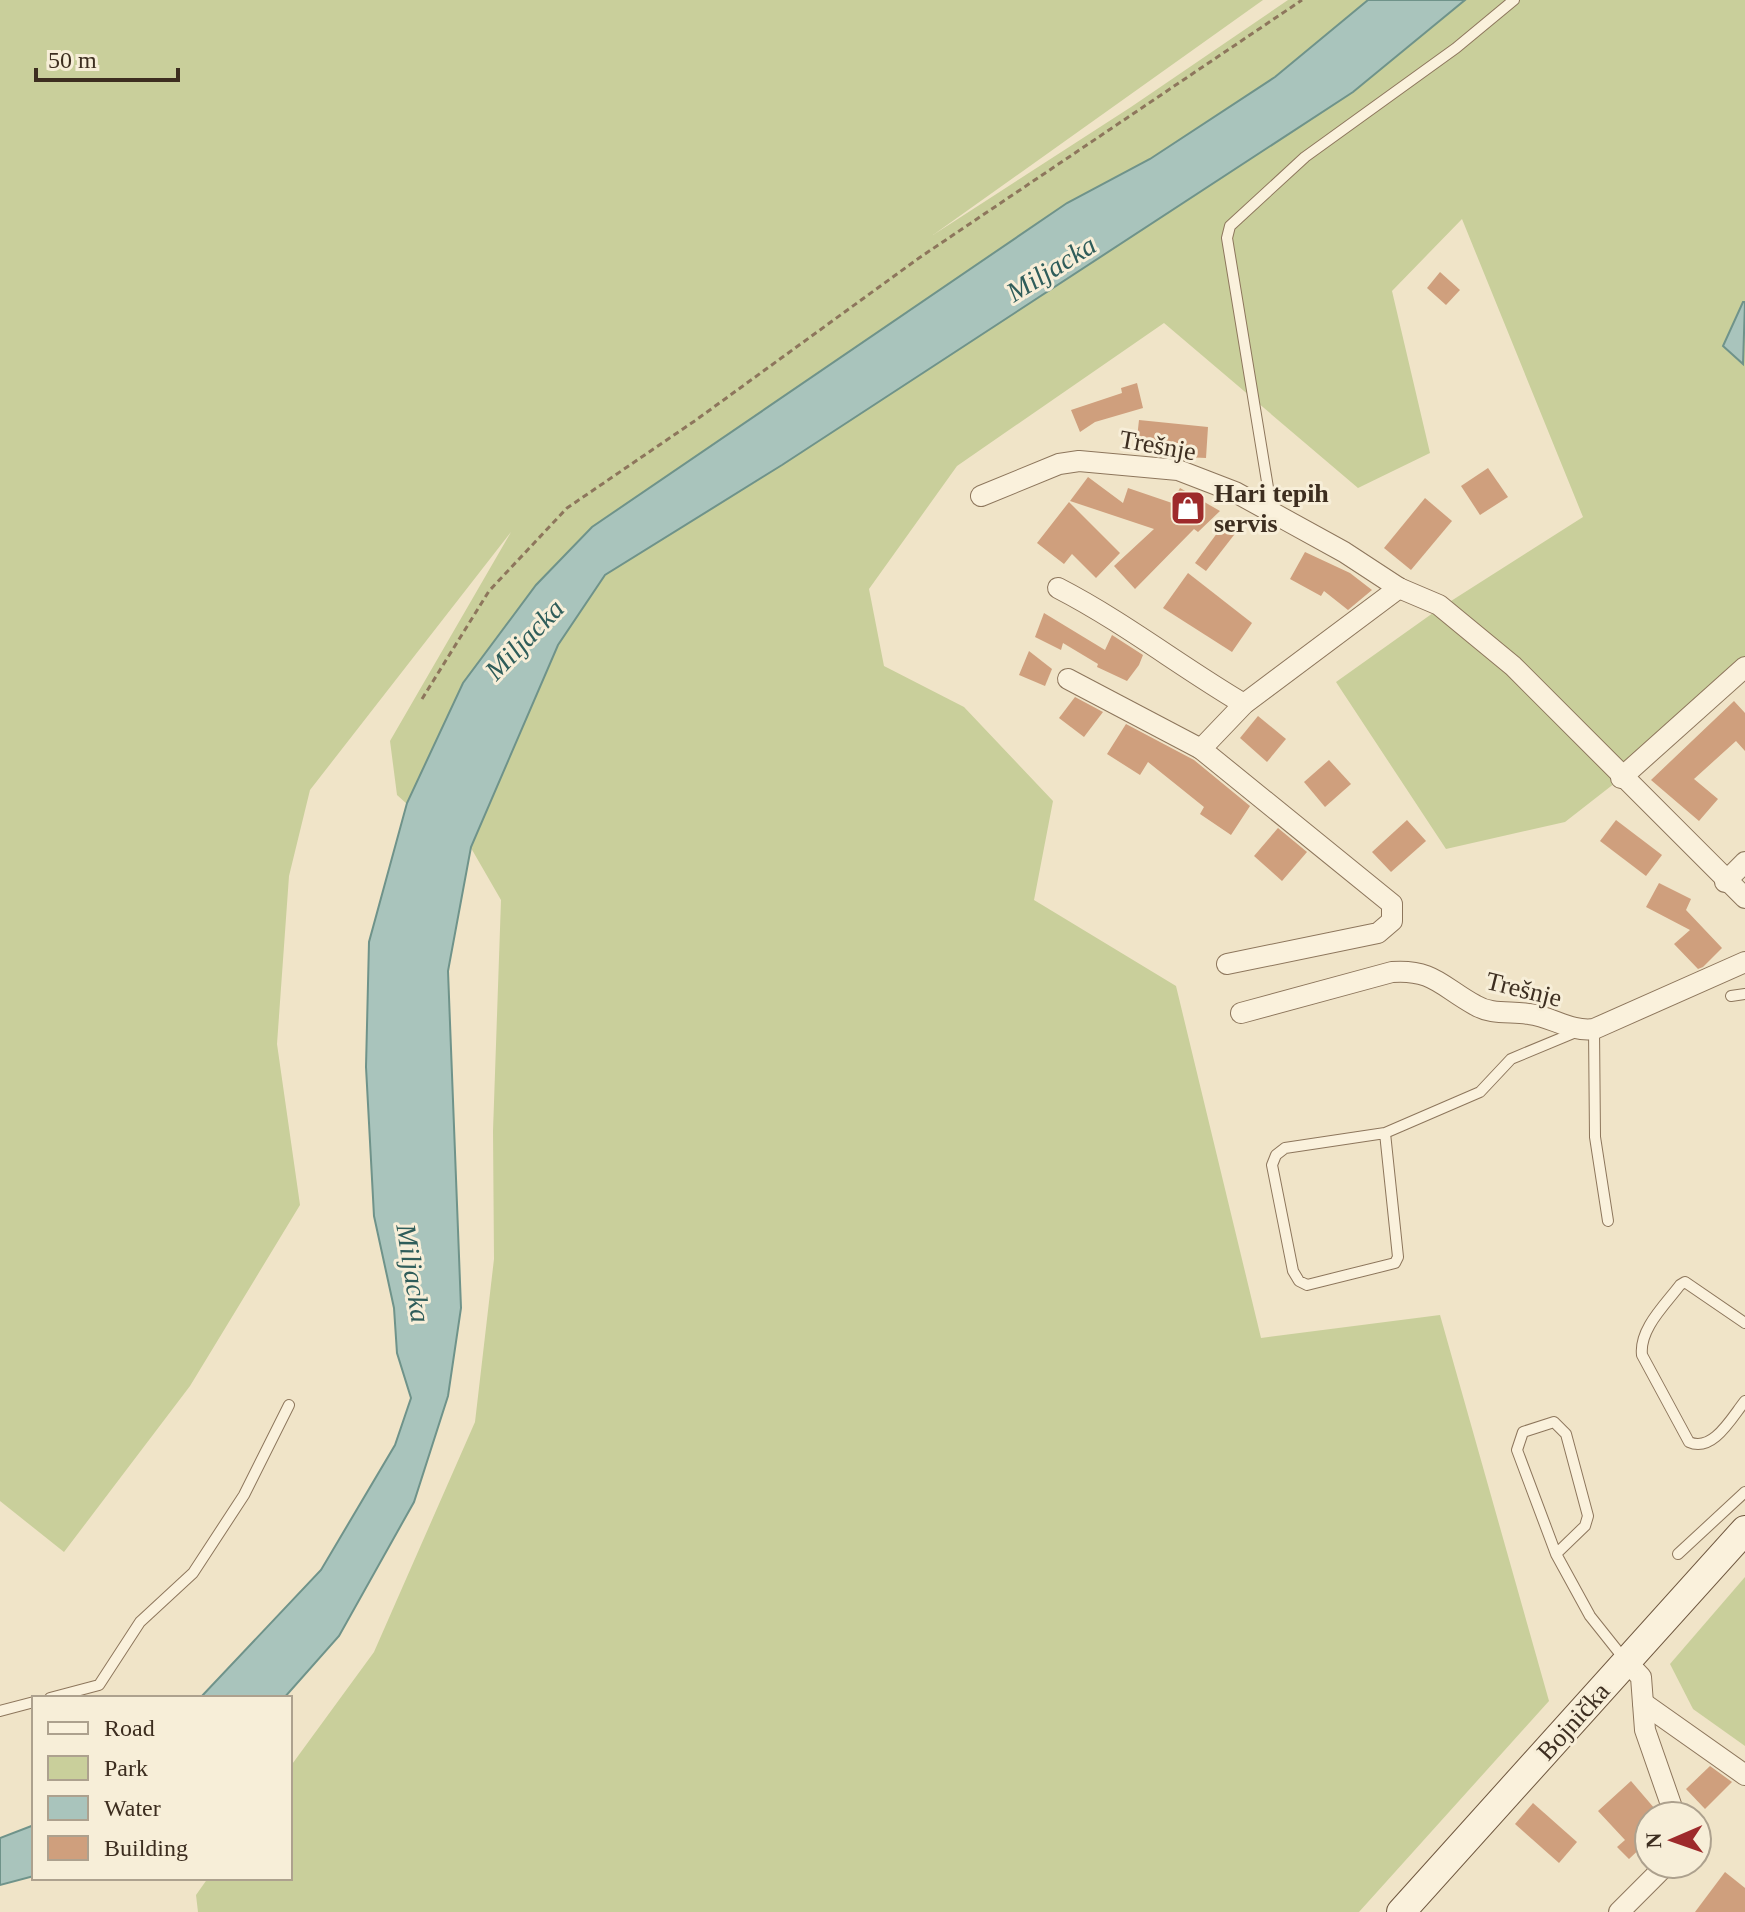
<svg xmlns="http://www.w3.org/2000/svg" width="1745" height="1912" viewBox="0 0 1745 1912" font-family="'Times New Roman',serif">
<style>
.green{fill:#c9cf9b}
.water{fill:#a9c4bc;stroke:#6f938a;stroke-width:2}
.building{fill:#cf9f7d}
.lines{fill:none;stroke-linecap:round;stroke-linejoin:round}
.service-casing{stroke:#8d765c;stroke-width:12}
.minor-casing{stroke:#8d765c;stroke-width:22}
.secondary-casing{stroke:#6f573f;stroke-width:30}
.path{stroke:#8d765c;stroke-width:3;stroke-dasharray:6 4;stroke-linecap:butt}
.service{stroke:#faf1dc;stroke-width:10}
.minor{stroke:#faf1dc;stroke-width:20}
.secondary{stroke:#faf1dc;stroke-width:28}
.labels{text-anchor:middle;stroke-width:6;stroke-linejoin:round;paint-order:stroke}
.street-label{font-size:26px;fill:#3d2e20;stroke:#f7eed8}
.poi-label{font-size:26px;font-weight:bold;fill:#3d2e20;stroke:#f7eed8;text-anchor:start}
.water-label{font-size:28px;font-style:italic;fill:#2f5d5a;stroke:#f7eed8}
</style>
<rect width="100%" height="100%" fill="#f0e4c8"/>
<g class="green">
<path d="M0,0H1263L933,235L1131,107L1288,0H1745V657L1615,783L1565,822L1446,849L1336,682L1440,608L1583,517L1462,219L1392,291L1430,453L1358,488L1164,323L957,466L869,589L884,666L964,707L1053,801L1034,900L1176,986L1261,1338L1440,1315L1549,1701L1359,1912H198L196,1895L208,1878H290V1767L374,1652L475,1422L494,1259L493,1131L501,900L471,848L448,971L461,1308L454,1356L437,831L397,795L390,741L511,532L310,790L289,876L277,1044L300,1205L190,1386L64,1552L0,1501Z"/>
<path d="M1745,1577V1746L1693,1709L1670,1664Z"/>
</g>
<g class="water">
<path d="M1368,0H1465L1353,92L782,465L605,575L558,645L471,847L448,971L461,1308L448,1396L414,1502L339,1636L284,1698H200L321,1570L395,1445L411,1398L397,1353L394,1308L374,1216L366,1067L369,942L407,803L463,683L536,585L592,527L1067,203L1150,159L1275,77Z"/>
<path d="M1743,302H1745L1743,364L1723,346Z"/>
<path d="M34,1825V1876L0,1885V1838Z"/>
</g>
<g class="building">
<path d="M1440,272L1460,290L1446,305L1427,288Z"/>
<path d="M1137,383L1143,408L1095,422L1080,432L1071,410L1122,393L1121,388Z"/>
<path d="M1139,420L1208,427L1206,458L1185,457V444L1137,438Z"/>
<path d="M1488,468L1508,497L1480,515L1461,486Z"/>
<path d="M1088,477L1123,503L1128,488L1172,503L1180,488L1220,511L1198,532L1194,529L1135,589L1114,566L1154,529L1070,501Z"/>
<path d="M1425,498L1452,521L1411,570L1384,548Z"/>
<path d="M1069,502L1120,553L1096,578L1072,554L1064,564L1037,543Z"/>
<path d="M1229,517L1241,526L1206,571L1195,563Z"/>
<path d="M1305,552L1350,573L1372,590L1348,610L1324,591L1321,596L1290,579Z"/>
<path d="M1188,573L1252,623L1232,652L1163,608Z"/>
<path d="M1044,613L1105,650L1112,635L1143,655L1139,665L1127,681L1097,667L1098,664L1063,643L1061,650L1035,637Z"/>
<path d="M1029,651L1052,669L1045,686L1019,675Z"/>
<path d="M1075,697L1103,712L1084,737L1059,718Z"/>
<path d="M1734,701L1745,713V751L1736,741L1694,779L1718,799L1699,821L1651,780Z"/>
<path d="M1258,716L1286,739L1267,762L1240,738Z"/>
<path d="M1126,724L1194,760L1250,806L1231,835L1200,814L1204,807L1148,762L1140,775L1107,754Z"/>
<path d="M1329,760L1351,784L1325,807L1304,782Z"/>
<path d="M1407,820L1426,841L1391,872L1372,852Z"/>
<path d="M1616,820L1662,855L1646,876L1600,841Z"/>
<path d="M1278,828L1307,852L1282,881L1254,856Z"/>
<path d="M1659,883L1691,899L1686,910L1722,948L1703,967L1698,969L1674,944L1690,930L1646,907Z"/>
<path d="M1710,1766L1732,1782L1705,1809L1686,1789Z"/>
<path d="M1631,1781L1661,1816H1649V1840L1629,1859L1617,1847L1625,1840L1598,1811Z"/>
<path d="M1533,1803L1577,1842L1559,1863L1515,1824Z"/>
<path d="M1725,1872L1745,1888V1912H1695Z"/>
</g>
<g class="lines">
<defs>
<g id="service">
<path d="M1272,512L1227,238L1230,226L1305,157L1456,48L1514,0"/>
<path d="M1731,996L1745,994"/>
<path d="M1594,1029L1595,1137L1608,1221"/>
<path d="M1385,1133L1398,1257L1395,1263L1307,1285L1299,1281L1293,1271L1272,1165L1276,1155L1285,1148L1385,1133L1480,1092L1511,1059L1576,1032"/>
<path d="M1745,1323L1685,1282L1680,1285C1665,1305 1639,1329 1642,1355L1689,1442C1713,1453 1732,1417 1745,1401"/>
<path d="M1556,1554L1585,1526L1588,1516L1566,1434L1554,1422L1523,1432L1517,1450L1556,1554L1590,1616L1625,1660"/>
<path d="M1678,1554L1745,1492"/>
<path d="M50,1698L99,1685L140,1622L193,1573L244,1495L289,1405"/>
<path d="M0,1711L34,1702"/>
</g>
<g id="minor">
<path d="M981,496L1059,464L1079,461L1178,470L1235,492L1344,552L1399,588L1439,605L1513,666L1745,898"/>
<path d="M1058,588C1124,622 1181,667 1244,704"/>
<path d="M1068,679L1201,749"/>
<path d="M1621,778L1745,667"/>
<path d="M1725,882L1745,862"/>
<path d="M1227,964L1378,933L1392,921V904L1201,749L1244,704L1399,588"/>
<path d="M1241,1013L1392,972C1433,969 1442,987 1475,1005C1491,1015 1511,1011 1529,1014C1553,1017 1570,1032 1594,1029L1745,962"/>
<path d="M1626,1661L1641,1677L1645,1730L1675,1816"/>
<path d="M1643,1703L1745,1775"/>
<path d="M1619,1912L1667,1864"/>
</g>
<path id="secondary" d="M1401,1912L1745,1530"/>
</defs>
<use href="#service" class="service-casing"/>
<use href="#minor" class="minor-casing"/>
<use href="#secondary" class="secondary-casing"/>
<path class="path" d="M422,699L489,591L567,508L696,420L919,258L1302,0"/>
<use href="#service" class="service"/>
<use href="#minor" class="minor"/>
<use href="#secondary" class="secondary"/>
</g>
<defs>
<symbol id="shop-square" viewBox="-11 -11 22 22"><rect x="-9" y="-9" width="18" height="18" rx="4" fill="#9e2a2b" stroke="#f7eed8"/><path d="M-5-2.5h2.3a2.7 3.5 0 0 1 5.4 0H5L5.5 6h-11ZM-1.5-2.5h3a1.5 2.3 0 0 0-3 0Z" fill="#fff"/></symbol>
</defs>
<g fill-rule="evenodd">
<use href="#shop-square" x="1168" y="488" width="40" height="40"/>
</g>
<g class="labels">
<g class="street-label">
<text transform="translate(1158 445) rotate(10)" y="9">Trešnje</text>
<text transform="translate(1524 989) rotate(14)" y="9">Trešnje</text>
<text transform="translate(1573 1721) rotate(-48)" y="9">Bojnička</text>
</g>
<g class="poi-label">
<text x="1214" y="502">Hari tepih<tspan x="1214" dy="30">servis</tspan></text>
</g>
<g class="water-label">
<text transform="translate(1051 268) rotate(-32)" y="10">Miljacka</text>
<text transform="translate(524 639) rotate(-46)" y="10">Miljacka</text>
<text transform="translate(414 1273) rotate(81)" y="10">Miljacka</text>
</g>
</g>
<rect x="32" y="1696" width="260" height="184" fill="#f7eed8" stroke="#ada18e" stroke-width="2"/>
<rect x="48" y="1722" width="40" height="12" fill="#faf1dc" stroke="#ada18e" stroke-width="2"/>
<text x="104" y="1736" font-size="24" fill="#3d2e20">Road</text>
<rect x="48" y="1756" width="40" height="24" fill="#c9cf9b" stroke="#ada18e" stroke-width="2"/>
<text x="104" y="1776" font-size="24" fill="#3d2e20">Park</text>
<rect x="48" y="1796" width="40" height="24" fill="#a9c4bc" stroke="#ada18e" stroke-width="2"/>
<text x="104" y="1816" font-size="24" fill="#3d2e20">Water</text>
<rect x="48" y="1836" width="40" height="24" fill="#cf9f7d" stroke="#ada18e" stroke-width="2"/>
<text x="104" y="1856" font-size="24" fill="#3d2e20">Building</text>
<g transform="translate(1673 1840) rotate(268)"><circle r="38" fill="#f7eed8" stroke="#ada18e" stroke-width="2"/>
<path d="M0-6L14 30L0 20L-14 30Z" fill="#9e2a2b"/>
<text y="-12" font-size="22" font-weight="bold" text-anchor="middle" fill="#3d2e20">N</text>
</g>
<path d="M36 68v12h142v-12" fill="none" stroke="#3d2e20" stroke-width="4"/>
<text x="48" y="68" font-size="24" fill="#3d2e20" stroke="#f7eed8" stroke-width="6" paint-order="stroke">50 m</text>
</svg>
